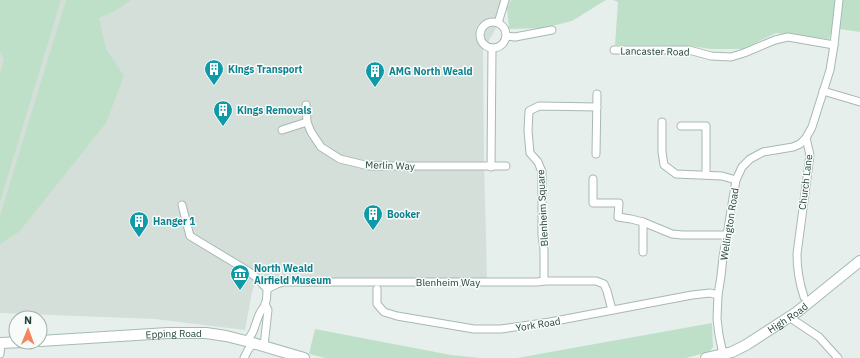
<svg xmlns="http://www.w3.org/2000/svg" width="860" height="358" viewBox="0 0 860 358" font-family="'IBM Plex Sans',sans-serif">
<style>
.built{fill:#d4dfda}
.green{fill:#bfe0c8}
.lines{fill:none;stroke-linecap:round;stroke-linejoin:round}
.minor-casing{stroke:#a8b8b2;stroke-width:9}
.secondary-casing{stroke:#a4bbb3;stroke-width:12}
.minor{stroke:#fff;stroke-width:7}
.secondary{stroke:#fff;stroke-width:10}
.labels{text-anchor:middle;stroke-width:3;stroke-linejoin:round;paint-order:stroke}
.street-label{font-size:10px;fill:#24423a;stroke:#f7fbf9}
.culture-label{font-size:10px;font-weight:bold;fill:#0d838f;stroke:#f7fbf9;text-anchor:start}
</style>
<rect width="100%" height="100%" fill="#e6efeb"/>
<path class="built" d="M0,0H512L483,51L484,160L487,278H271L255,284L252,292L245,330L155,319L0,313Z"/>
<g class="green">
<path d="M0,0H61L0,202V73L4,60L0,52Z"/>
<path d="M66,0H131L115,11L99,18L106,49L124,76L106,123L19,232L0,244V216Z"/>
<path d="M512,0H606L572,21L544,28L509,29L507,8Z"/>
<path d="M613,0H860V32L833,28L829,39L776,33L743,49H711L690,46L615,45L618,2Z"/>
<path d="M712,323L713,347L711,350L708,352L686,358H517Z"/>
<path d="M315,329L451,355L481,358H325L309,354Z"/>
</g>
<g class="lines">
<defs>
<g id="minor">
<circle cx="493" cy="35" r="13"/>
<path d="M498,23L505,0"/>
<path d="M506,36L515,37L552,30"/>
<path d="M614,50H689L711,56L731,57L744,53L775,40L788,37L834,45"/>
<path d="M823,91L860,102"/>
<path d="M306,105L307,122L311,132L321,147L340,159L369,166H506"/>
<path d="M662,122V152L664,165L676,174L722,176L736,180"/>
<path d="M681,126H706V175"/>
<path d="M282,130L307,122"/>
<path d="M596,154L597,94"/>
<path d="M491,167L492,48"/>
<path d="M593,179V203H619L618,217L631,219L643,222L672,234L682,235H727"/>
<path d="M182,205L190,236L248,271L257,278L267,289C267,294 267,300 265,305C264,308 261,310 260,313C255,322 255,334 246,341"/>
<path d="M643,252V222"/>
<path d="M544,281V250L542,235V172L538,162L530,153L528,131L529,111L539,106L597,107"/>
<path d="M267,289L277,284L284,282H537L544,281H596L604,284L607,291L612,310"/>
<path d="M377,289V304L384,312L397,316L474,329H501L550,322L692,295L710,293L718,295"/>
<path d="M804,297C799,282 797,270 797,254L810,155L806,138"/>
<path d="M789,317L819,337L838,358"/>
<path d="M264,346L268,310L265,304"/>
<path d="M0,354L1,343"/>
<path d="M723,354L719,335L717,319L718,295L721,276L723,257L727,235L736,180L742,167L750,159L763,152L793,147L800,144L806,138L812,127L830,70L834,45L839,0"/>
<path d="M244,358L248,350L253,343"/>
</g>
<g id="secondary">
<path id="s1" d="M40,341L168,333H206L226,336L246,341L304,358"/>
<path d="M0,343L23,342"/>
<path id="s2" d="M706,358L732,352L746,345L797,312L860,261"/>
</g>
</defs>
<use href="#minor" class="minor-casing"/>
<use href="#secondary" class="secondary-casing"/>
<use href="#minor" class="minor"/>
<use href="#secondary" class="secondary"/>
</g>
<defs>
<symbol id="building-pin" viewBox="-11 -11 22 30"><path d="M0 17L-7.5 6A9.5 9.5 0 1 1 7.5 6Z" fill="#0f9aa8" stroke="#f7fbf9"/><path d="M-4-6H4V6H1V3H-1V6H-4ZM-2.5-4.3h1.7v1.8h-1.7ZM.8-4.3h1.7v1.8H.8ZM-2.5-1h1.7V.8h-1.7ZM.8-1h1.7V.8H.8Z" fill="#fff"/></symbol>
<symbol id="museum-pin" viewBox="-11 -11 22 30"><path d="M0 17L-7.5 6A9.5 9.5 0 1 1 7.5 6Z" fill="#0f9aa8" stroke="#f7fbf9"/><path d="M0-6L6-3V-2H-6V-3ZM-5-1h2V3h-2ZM-1-1h2V3h-2ZM3-1h2V3H3ZM-6 4H6V6H-6Z" fill="#fff"/></symbol>
</defs>
<g fill-rule="evenodd">
<use href="#building-pin" x="203" y="58" width="22" height="30"/>
<use href="#building-pin" x="364" y="60" width="22" height="30"/>
<use href="#building-pin" x="212" y="99" width="22" height="30"/>
<use href="#building-pin" x="362" y="203" width="22" height="30"/>
<use href="#building-pin" x="128" y="210" width="22" height="30"/>
<use href="#museum-pin" x="229" y="263" width="22" height="30"/>
</g>
<g class="labels">
<g class="street-label">
<text transform="translate(655 51) rotate(1)" y="4">Lancaster Road</text>
<text transform="translate(390 165) rotate(2)" y="4">Merlin Way</text>
<text transform="translate(805 182) rotate(-83)" y="4">Church Lane</text>
<text transform="translate(542 208) rotate(-93)" y="4">Blenheim Square</text>
<text transform="translate(729 224) rotate(-81)" y="4">Wellington Road</text>
<text x="448" y="286">Blenheim Way</text>
<text dy="4" stroke="none"><textPath href="#s2" startOffset="92">High Road</textPath></text>
<text transform="translate(538 324) rotate(-9)" y="4">York Road</text>
<text dy="4" stroke="none"><textPath href="#s1" startOffset="134">Epping Road</textPath></text>
</g>
<g class="culture-label">
<text x="228" y="73">Kings Transport</text>
<text x="389" y="75">AMG North Weald</text>
<text x="237" y="114">Kings Removals</text>
<text x="387" y="218">Booker</text>
<text x="153" y="225">Hanger 1</text>
<text x="254" y="272">North Weald<tspan x="254" dy="12">Airfield Museum</tspan></text>
</g>
</g>
<g transform="translate(28 330) rotate(1)"><circle r="19" fill="#f7fbf9" stroke="#a3b1ad"/>
<path d="M0-3L7 15L0 10L-7 15Z" fill="#f4845f"/>
<text y="-6" font-size="11" font-weight="bold" text-anchor="middle" fill="#24423a">N</text>
</g>
</svg>
